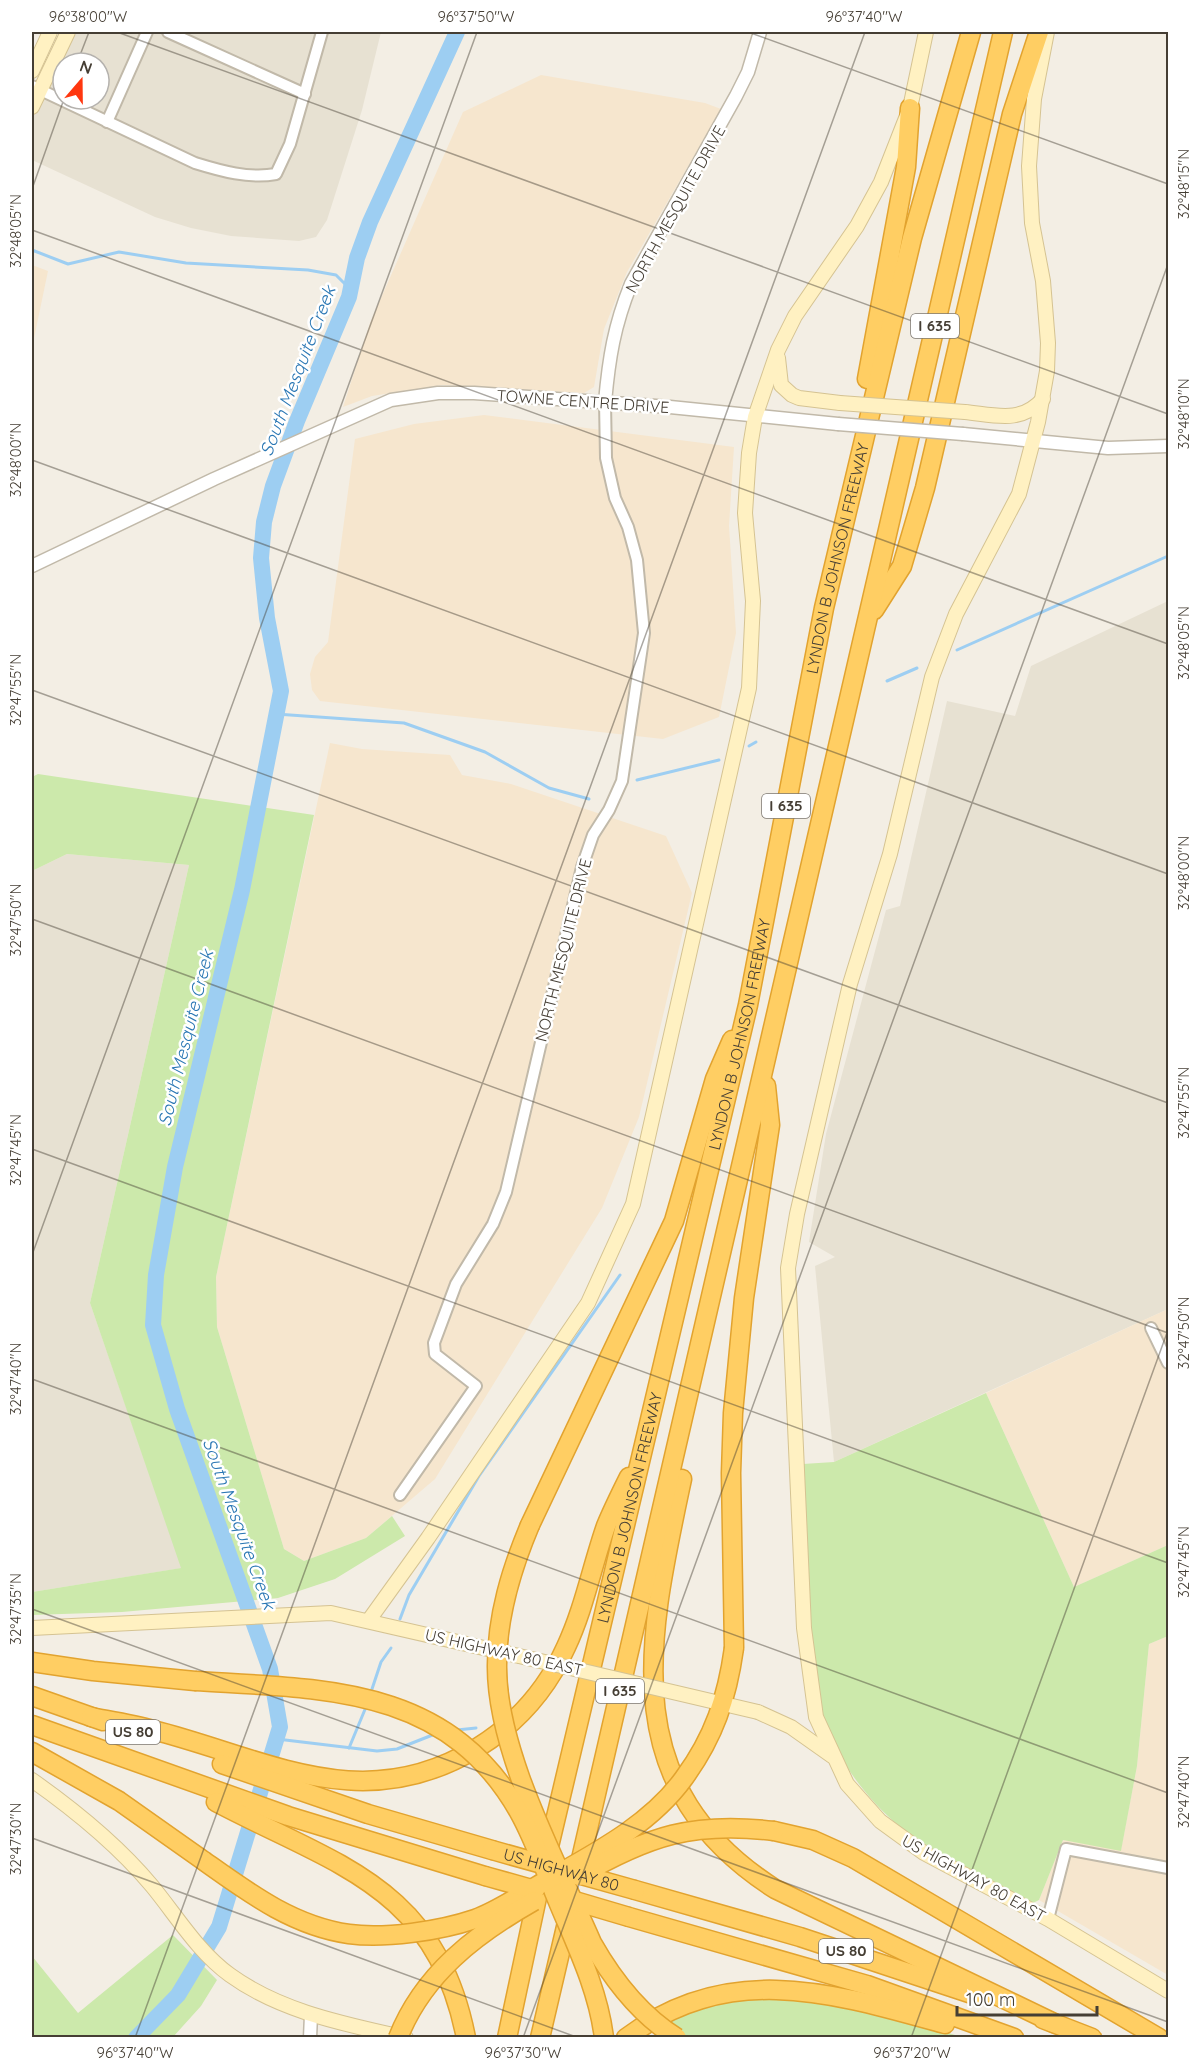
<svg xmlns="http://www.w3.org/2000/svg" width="1200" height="2069" viewBox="0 0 1200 2069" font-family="Quicksand,sans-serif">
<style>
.residential{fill:#e7e1d2;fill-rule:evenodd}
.commercial{fill:#f6e6ce}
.green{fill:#cce9ab}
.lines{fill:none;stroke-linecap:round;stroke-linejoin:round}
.stream{stroke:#9dcef2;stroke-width:3}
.river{stroke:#9dcef2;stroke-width:16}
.minor-casing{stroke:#c1b9a9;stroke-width:14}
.tertiary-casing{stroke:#c1b9a9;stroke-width:15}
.secondary-casing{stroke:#d5c392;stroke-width:16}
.motorway-casing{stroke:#e2a32f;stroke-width:21}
.minor{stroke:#fff;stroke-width:10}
.tertiary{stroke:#fff;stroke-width:12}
.secondary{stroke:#fff1c2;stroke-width:14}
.motorway{stroke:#ffce63;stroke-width:18}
.tertiary-bridge-casing{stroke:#c1b9a9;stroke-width:15;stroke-linecap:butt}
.secondary-bridge-casing{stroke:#d5c392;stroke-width:16;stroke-linecap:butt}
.motorway-bridge-casing{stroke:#e2a32f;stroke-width:21;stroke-linecap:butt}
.tertiary-bridge{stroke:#fff;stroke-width:12}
.secondary-bridge{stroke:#fff1c2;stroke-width:14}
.motorway-bridge{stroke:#ffce63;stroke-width:18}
.ticks{fill:none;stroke:#453e34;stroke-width:1.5;stroke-opacity:0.45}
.labels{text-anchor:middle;stroke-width:5;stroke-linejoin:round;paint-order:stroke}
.shield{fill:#fff;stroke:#7d7871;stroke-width:1.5}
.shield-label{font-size:15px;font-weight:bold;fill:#453e34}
.street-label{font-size:16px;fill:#453e34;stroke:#fff}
.water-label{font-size:18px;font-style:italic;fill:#2a77b4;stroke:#fff}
.neatline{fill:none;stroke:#453e34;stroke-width:2}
.ticks-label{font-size:15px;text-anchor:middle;fill:#453e34}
</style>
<rect width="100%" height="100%" fill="#f3eee4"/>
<g class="residential">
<path d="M70,32H381L362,110L327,220L316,237L299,241L231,236L191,228L155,217L32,160V114ZM63,63H99V99H63Z"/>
<path d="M1168,601V1309L834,1462L815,1266L835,1257L809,1242L826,1134L886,910L900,906L947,701L1015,716L1031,666Z"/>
<path d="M67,854L189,865L90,1303L182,1568L32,1592V871Z"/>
</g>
<g class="commercial">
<path d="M541,75L705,103L721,109L627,272L604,329L594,387L584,393L443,385L372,396L343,407L370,323L463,112Z"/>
<path d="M32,265L48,271L32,348Z"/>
<path d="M484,415L734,447L729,526L736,633L719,717L663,739L320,701L312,690L310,674L315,657L328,642L355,439L414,424Z"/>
<path d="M330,743L362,749L450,755L462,775L511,784L666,836L692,893L639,1117L602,1208L435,1479L366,1538L304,1561L284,1549L217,1327L216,1277Z"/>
<path d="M1168,1309V1545L1074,1587L986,1393Z"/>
<path d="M1168,1636V1975L1039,1900L1063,1840L1121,1850L1137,1766L1149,1644Z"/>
</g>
<g class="green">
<path d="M38,774L314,815L216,1277L217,1327L284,1549L304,1561L366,1538L392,1516L405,1536L335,1579L278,1598L122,1612L32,1615V1592L181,1568L90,1303L189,865L67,854L32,871V777Z"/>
<path d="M986,1393L1074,1587L1168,1545V1636L1149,1644L1137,1766L1121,1851L1063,1840L1039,1900L1033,1903C988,1879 939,1858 899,1826C875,1806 850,1776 836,1748C800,1677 806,1545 803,1464L834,1462Z"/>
<path d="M173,1935L217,1980L201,2006L173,2037H32V1956L78,2013Z"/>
<path d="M773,1994L855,2006L962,2037H688L664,2021L692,2007Z"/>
</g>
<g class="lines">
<g class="stream">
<path d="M32,250L68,264L119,252L186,263L308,270L336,275L345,284L349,297"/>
<path d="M957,650L1168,556"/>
<path d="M887,681L917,668"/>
<path d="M276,714L404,723L485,752L549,788L589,799"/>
<path d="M749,746L756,742"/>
<path d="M637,780L719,760"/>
<path d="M400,1619L409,1595L479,1476L620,1275"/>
<path d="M370,1695L381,1662L391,1648"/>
<path d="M457,1730L476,1728"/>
<path d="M277,1739L377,1751L397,1749L435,1734"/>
<path d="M349,1748L366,1707"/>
</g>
<path class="river" d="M136,2038L178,1995L219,1927L280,1727L270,1669L177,1409L153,1325L156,1275L175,1167L242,890L281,691L267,618L261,558L264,522L273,486L297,421L349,297L357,258L370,222L457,32"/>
<defs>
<g id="minor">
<path d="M168,32L305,94"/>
<path d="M32,86L195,163C221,171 249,179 276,174L290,144L322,32"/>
<path d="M107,122L147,32"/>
<path d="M1151,1328L1168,1363"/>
<path d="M400,1495L476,1386L435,1354L434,1343L456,1284L493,1224L506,1192L582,867L593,835L609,810L622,781L644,633L637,560L628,527L615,498L606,458L605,402"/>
<path d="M1048,1919L1066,1849L1168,1868"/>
</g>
<g id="tertiary">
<path d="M605,402C609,358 614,326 631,284L736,96L748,72L760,32"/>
<path d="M963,434L1108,448L1168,446"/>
<path d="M32,566L214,479L391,400L438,393H474L670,407L838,424"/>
<path d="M310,2038L311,2015"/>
</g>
<g id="secondary">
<path d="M1047,32L1034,99L1029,166L1032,223L1043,281L1048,343L1047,371L1038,422L1019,494L956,614L932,677L890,854L850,984L797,1214L788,1268L804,1628L816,1717L847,1784L880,1821L924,1853L1048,1919L1168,1991"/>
<path d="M32,71L50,32"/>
<path d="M32,107L68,32"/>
<path d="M778,358L781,385L792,395L799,398L840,403"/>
<path d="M965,412C995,415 1021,424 1043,399"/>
<path d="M369,1620L428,1538L588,1303L633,1204L749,688L753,601L745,513L749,453L755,417L778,350L795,316L857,226L881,182L910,108L926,32"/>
<path d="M32,1628L331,1613L519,1656"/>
<path d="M758,1712L791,1727L832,1756"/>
<path d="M32,1780C76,1811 117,1844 152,1886C176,1915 198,1952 230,1975C281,2012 345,2024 406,2038"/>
</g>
<g id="motorway">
<path d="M867,379L906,167L910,108"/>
<path d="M874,610L902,566L925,488L1012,114L1039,32"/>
<path d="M682,1479C648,1639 613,1785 775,1889L1054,2023"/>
<path d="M530,1525L674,1221L715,1079L732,1040"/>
<path d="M734,1648L731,1473L733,1413L744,1298L770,1125L766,1086"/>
<path d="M32,1662L93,1671L195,1681"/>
<path d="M32,1696L103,1721"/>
<path d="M91,1717C112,1721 133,1724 153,1730C267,1759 362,1818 477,1748C516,1724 547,1689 566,1647C584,1609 592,1566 606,1526C613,1509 621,1493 629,1477"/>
<path d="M32,1725L288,1816L485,1876"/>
<path d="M32,1752L119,1801L204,1861"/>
<path d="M222,1764L368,1814L492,1850"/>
<path d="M216,1802C335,1865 436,1885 466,2038"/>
<path d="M774,1831L813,1840L853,1858L1159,2038"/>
<path id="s1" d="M547,1855L748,1005L824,608L912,238L971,32"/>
<path d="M578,1872L1003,32"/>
<path d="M635,1890L800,1937L978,1996"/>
<path d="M629,1917L867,1985L1014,2038"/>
<path d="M1043,2019L1092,2038"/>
<path d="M507,2038L539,1888"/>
<path d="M540,2038L569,1914"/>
<path d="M626,2038C729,1960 833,1993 945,2024"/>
</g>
</defs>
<use href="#minor" class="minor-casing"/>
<use href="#tertiary" class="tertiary-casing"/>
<use href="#secondary" class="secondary-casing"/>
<use href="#motorway" class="motorway-casing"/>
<use href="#minor" class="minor"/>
<use href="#tertiary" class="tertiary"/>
<use href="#secondary" class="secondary"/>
<use href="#motorway" class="motorway"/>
<defs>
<path id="tertiary-bridge" d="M838,424L963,434"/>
<g id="secondary-bridge">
<path d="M840,403L965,412"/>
<path d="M519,1656L758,1712"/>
</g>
<g id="motorway-bridge">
<path d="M530,1525C511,1570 497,1616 497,1665C496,1752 558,1864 592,1943C613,1980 640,2015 677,2038"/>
<path d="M195,1681C322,1689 447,1685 519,1812C533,1837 543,1865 554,1892C573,1939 598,1987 604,2038"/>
<path id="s2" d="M492,1850L635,1890"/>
<path d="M204,1861C249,1893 293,1926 349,1934C384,1939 440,1931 475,1919C495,1912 516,1898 535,1887C587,1857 648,1828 684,1778C714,1737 727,1698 734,1648"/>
<path d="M485,1876L535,1890"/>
<path d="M579,1876C648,1836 694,1821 774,1831"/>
<path d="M568,1899L629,1917"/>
<path d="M398,2038C423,1974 476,1934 534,1901"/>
</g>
</defs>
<use href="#tertiary-bridge" class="tertiary-bridge-casing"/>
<use href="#secondary-bridge" class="secondary-bridge-casing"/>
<use href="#motorway-bridge" class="motorway-bridge-casing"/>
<use href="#tertiary-bridge" class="tertiary-bridge"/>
<use href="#secondary-bridge" class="secondary-bridge"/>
<use href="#motorway-bridge" class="motorway-bridge"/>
</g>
<path class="ticks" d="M117,32L1168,414M748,32L1168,184M77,63L89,32M32,189L64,99M32,230L1168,644M32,460L1168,874M32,690L1168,1103M32,919L1168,1333M32,1149L1168,1563M32,1255L477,32M32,1379L1168,1793M32,1609L1168,2022M32,1838L579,2038M135,2038L865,32M523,2038L1168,264M911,2038L1168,1330"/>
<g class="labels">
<g class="shield">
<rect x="911" y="314" width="48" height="24" rx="4.5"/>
<rect x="762" y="794" width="48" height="24" rx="4.5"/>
<rect x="596" y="1679" width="48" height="24" rx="4.5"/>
<rect x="106" y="1720" width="54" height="24" rx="4.5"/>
<rect x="819" y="1939" width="54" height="24" rx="4.5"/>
</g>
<g class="shield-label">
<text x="935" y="331">I 635</text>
<text x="786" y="811">I 635</text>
<text x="620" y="1696">I 635</text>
<text x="133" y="1737">US 80</text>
<text x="846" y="1956">US 80</text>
</g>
<g class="street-label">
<text transform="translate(675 209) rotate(-61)" y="6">NORTH MESQUITE DRIVE</text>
<text transform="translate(583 401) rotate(4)" y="6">TOWNE CENTRE DRIVE</text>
<text dy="6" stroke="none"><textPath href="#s1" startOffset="1329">LYNDON B JOHNSON FREEWAY</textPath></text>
<text transform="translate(563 950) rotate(-76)" y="6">NORTH MESQUITE DRIVE</text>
<text dy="6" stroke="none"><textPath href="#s1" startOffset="843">LYNDON B JOHNSON FREEWAY</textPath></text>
<text dy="6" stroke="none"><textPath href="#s1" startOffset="357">LYNDON B JOHNSON FREEWAY</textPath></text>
<text transform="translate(504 1652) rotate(13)" y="6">US HIGHWAY 80 EAST</text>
<text dy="6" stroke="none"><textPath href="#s2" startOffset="72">US HIGHWAY 80</textPath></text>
<text transform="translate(974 1878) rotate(29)" y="6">US HIGHWAY 80 EAST</text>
</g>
<g class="water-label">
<text transform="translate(298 371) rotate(-69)" y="6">South Mesquite Creek</text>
<text transform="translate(186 1038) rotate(-76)" y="6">South Mesquite Creek</text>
<text transform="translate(239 1524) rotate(70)" y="6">South Mesquite Creek</text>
</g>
</g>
<rect width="1200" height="2069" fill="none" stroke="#ffffff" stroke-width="66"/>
<g transform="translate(81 81) rotate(20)"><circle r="28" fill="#ffffff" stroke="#b5b2ae" stroke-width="1.5"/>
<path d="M0-4.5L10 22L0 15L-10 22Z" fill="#ff370f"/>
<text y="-9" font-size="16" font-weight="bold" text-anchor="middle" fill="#453e34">N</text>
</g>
<path d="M957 2006v9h140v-9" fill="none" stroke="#453e34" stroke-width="3"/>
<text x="966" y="2006" font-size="18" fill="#453e34" stroke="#ffffff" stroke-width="4.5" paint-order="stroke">100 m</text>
<rect x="33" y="33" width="1134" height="2003" class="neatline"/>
<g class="ticks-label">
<text x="88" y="22">96°38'00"W</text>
<text x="476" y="22">96°37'50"W</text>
<text x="864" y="22">96°37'40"W</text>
<text transform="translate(1184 184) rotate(-90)" y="5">32°48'15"N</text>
<text transform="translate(16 231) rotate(-90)" y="5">32°48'05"N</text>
<text transform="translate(1184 414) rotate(-90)" y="5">32°48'10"N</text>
<text transform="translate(16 460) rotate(-90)" y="5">32°48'00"N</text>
<text transform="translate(1184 643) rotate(-90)" y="5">32°48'05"N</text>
<text transform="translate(16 690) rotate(-90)" y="5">32°47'55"N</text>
<text transform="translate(1184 873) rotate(-90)" y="5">32°48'00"N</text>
<text transform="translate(16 920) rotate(-90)" y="5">32°47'50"N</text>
<text transform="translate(1184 1103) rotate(-90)" y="5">32°47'55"N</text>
<text transform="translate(16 1150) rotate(-90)" y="5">32°47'45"N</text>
<text transform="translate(1184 1333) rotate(-90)" y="5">32°47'50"N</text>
<text transform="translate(16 1379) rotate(-90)" y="5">32°47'40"N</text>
<text transform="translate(1184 1562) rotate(-90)" y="5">32°47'45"N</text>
<text transform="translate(16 1609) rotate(-90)" y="5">32°47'35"N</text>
<text transform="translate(1184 1792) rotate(-90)" y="5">32°47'40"N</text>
<text transform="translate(16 1839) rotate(-90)" y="5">32°47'30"N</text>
<text x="135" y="2058">96°37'40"W</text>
<text x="523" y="2058">96°37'30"W</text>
<text x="912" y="2058">96°37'20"W</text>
</g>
</svg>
